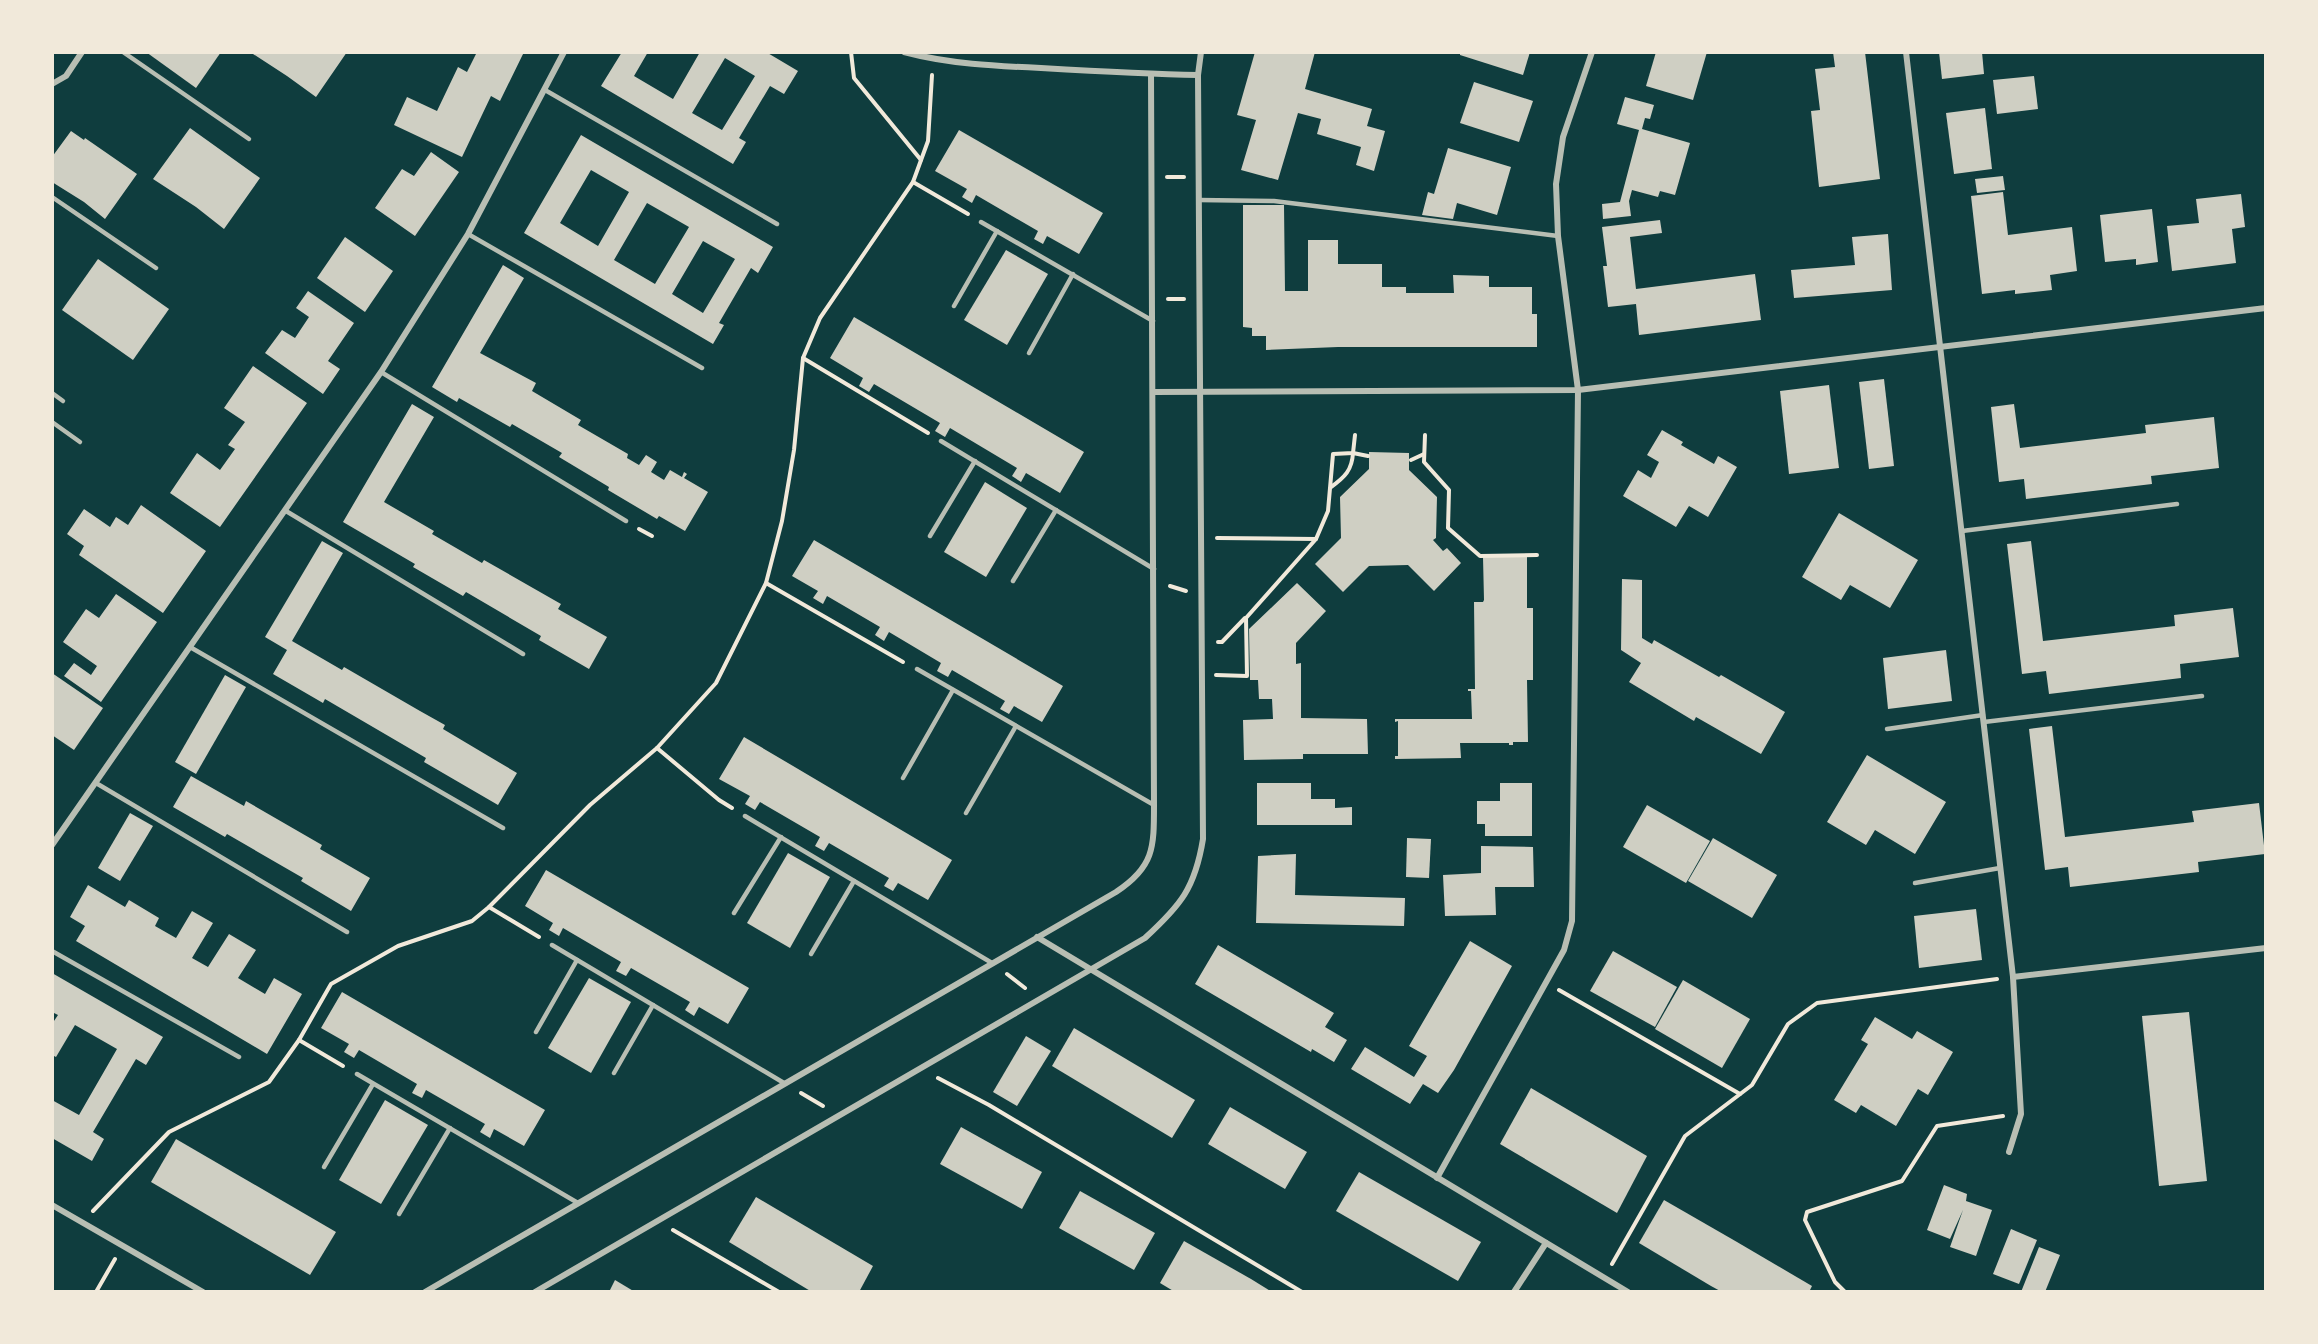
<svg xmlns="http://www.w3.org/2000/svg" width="2318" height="1344" viewBox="0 0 2318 1344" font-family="'Space Grotesk',sans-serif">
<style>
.building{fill:#cfcfc3;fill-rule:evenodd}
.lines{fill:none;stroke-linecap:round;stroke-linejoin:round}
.path{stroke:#f1e9da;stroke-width:4}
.service{stroke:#b8beb3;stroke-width:4.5}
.minor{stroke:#b8beb3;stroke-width:6}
</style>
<rect width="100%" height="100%" fill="#0f3d3e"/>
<g class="building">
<path d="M146,52H221L196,88Z"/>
<path d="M250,52H347L316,97L287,76Z"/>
<path d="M477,52H524L500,101L491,96L462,157L394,125L407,97L437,111L458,67L467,72Z"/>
<path d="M622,52H648L634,76L673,99L700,52H766L798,71L784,94L770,86L739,138L746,142L733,164L601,86ZM725,58L755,76L722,130L692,113Z"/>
<path d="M1255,52H1315L1305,89L1372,109L1367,126L1385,131L1374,171L1356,165L1361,147L1317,134L1321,119L1298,113L1278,180L1241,170L1256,120L1237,115Z"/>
<path d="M1460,52H1530L1523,75L1460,55Z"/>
<path d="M1656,52H1707L1693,100L1646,86Z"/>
<path d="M1833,52H1865L1880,179L1819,187L1811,111L1820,110L1815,69L1835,67Z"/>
<path d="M1939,52H1982L1984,74L1942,79Z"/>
<path d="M2034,76L2038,109L1997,114L1993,80Z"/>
<path d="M1474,82L1533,101L1519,142L1460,123Z"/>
<path d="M1625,97L1654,105L1650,119L1645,118L1642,129L1690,143L1675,195L1660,191L1658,197L1632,190L1629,201L1631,216L1603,219L1602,204L1620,202L1639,130L1617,124Z"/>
<path d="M1985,108L1992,169L1954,174L1946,113Z"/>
<path d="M190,128L260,178L224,229L196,207L153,179Z"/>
<path d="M959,130L1103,213L1079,254L1047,236L1043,244L1034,239L1038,231L976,195L972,203L962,197L967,189L935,171Z"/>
<path d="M71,131L84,140L85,138L137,174L105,219L84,202L52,182V157Z"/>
<path d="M581,135L773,247L758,273L751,268L719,323L724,325L713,344L524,233ZM591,170L629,192L598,246L560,223ZM647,203L689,227L655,284L614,260ZM703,241L735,259L703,313L672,294Z"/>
<path d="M1448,148L1511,167L1497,215L1457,203L1453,219L1422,215L1428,192L1434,194Z"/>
<path d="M431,152L459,172L415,236L375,208L402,169L414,176Z"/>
<path d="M2003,176L2005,190L1977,193L1975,179Z"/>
<path d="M2003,192L2008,235L2072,227L2077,271L2050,275L2052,290L2015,294V290L1982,294L1971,196Z"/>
<path d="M2241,194L2245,227L2232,229L2236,263L2172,271L2167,226L2199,223L2196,199Z"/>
<path d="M1243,205H1284L1285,291H1308V240H1338V264H1382V287H1406V293H1454L1453,275L1489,276V287H1532V314H1537V347H1338L1266,350V336H1252V328L1243,327Z"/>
<path d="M2152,209L2158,262L2136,265V259L2105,262L2100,215Z"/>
<path d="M1660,220L1662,233L1630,237L1636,289L1755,274L1761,320L1639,335L1636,304L1608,307L1603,266H1607L1602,227Z"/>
<path d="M1888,234L1892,290L1794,298L1791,270L1855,265L1852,237Z"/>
<path d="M345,237L393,271L365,312L317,278Z"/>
<path d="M1006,250L1048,274L1007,345L964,320Z"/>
<path d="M98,259L169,309L133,360L62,310Z"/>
<path d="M503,265L524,278L480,353L536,383L532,391L581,420L578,425L628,454L627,458L639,465L646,455L657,462L651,472L664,480L670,470L682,477L684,472L687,474L684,478L708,492L685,531L659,516L657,519L608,490L609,487L559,457L562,453L512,424L510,427L459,398L457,402L432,387Z"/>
<path d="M308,291L354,323L328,361L340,369L323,394L265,353L282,330L295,338L309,317L296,308Z"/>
<path d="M854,317L1084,452L1060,493L1026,473L1021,482L1012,476L1017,468L950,428L945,437L935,431L940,423L874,384L869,392L859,386L863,378L830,358Z"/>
<path d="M253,366L307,403L220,527L170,493L197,453L220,470L235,449L228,445L245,422L224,408Z"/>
<path d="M1884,379L1894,466L1869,469L1859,382Z"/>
<path d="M1829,385L1839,468L1789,474L1780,391Z"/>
<path d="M412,404L434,417L384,502L434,531L432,534L482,563L484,560L561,604L558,609L607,637L589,669L539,640L541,636L466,592L463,596L413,567L415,564L343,522Z"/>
<path d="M2014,404L2020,448L2146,433L2145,425L2214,417L2219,468L2151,476L2152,484L2026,499L2024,479L1999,482L1991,407Z"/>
<path d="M1662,430L1683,442L1681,445L1714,464L1718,456L1737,467L1708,517L1689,506L1676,527L1623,496L1638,470L1651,478L1659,462L1647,455Z"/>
<path d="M1369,452L1409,453V470L1437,497L1436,538L1433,540L1443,551L1447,548L1461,563L1434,591L1408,565L1369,566L1343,592L1315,564L1341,538L1340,497L1369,469Z"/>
<path d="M985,482L1027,508L986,577L944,552Z"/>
<path d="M141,505L206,551L163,613L79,555L84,546L67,534L84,509L110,527L116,517L128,525Z"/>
<path d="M1839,513L1918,560L1890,608L1850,585L1841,600L1802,577Z"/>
<path d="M814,540L1063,686L1042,722L1014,706L1009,714L1000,709L1005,701L952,670L948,677L937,671L941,663L889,632L884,641L875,635L880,627L827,596L823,604L813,598L818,591L792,576Z"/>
<path d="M322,541L343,553L292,641L342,670L344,667L420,711L445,725L443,729L517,773L498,805L424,762L426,758L325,699L323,703L273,674L287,650L265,637Z"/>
<path d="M2031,541L2043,641L2175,626L2174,615L2233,608L2239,657L2180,664L2181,678L2049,694L2046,671L2022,674L2007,544Z"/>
<path d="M1527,556V608H1533V680H1527L1528,742H1513V745H1509V743H1460L1461,758L1395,759V756H1398V721L1395,722V719H1472L1471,691H1468V689H1475L1474,602H1483L1484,600L1483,557Z"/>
<path d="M1622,579L1642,580V638L1652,644L1654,640L1719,677L1721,675L1785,712L1761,754L1696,717L1694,721L1629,682L1641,663L1621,650Z"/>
<path d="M1297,583L1326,611L1296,643V664L1301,663V718L1367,719L1368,754H1303V759L1244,760L1243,720L1273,719L1272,699H1259L1258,680H1250L1249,629Z"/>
<path d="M116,594L157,622L101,702L64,676L74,663L91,675L97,666L63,642L86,609L99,618Z"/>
<path d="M1946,650L1952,701L1888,709L1883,658Z"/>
<path d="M52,673L103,708L74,750L52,735Z"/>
<path d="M225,675L246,687L196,774L175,762Z"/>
<path d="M2052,726L2065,837L2194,822L2192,811L2259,803L2265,854L2198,862L2199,872L2070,887L2068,867L2045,870L2029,729Z"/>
<path d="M744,737L952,860L928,900L898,883L893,891L884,886L889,878L829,843L824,851L815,846L820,837L760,802L755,810L745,804L750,796L719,779Z"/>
<path d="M1867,755L1946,802L1915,854L1875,830L1866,845L1827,822Z"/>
<path d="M191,776L244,806L246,801L322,845L320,849L370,878L351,911L301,881L303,878L227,834L225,837L173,807Z"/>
<path d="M1257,783H1311V799H1335V808L1352,807V825H1257Z"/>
<path d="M1500,783H1532V836H1485V824H1477V801H1500Z"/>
<path d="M1647,805L1710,841L1686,883L1623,847Z"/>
<path d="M130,813L153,826L120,881L98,868Z"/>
<path d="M1407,838L1431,839L1429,878L1406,877Z"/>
<path d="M1713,838L1777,875L1752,918L1688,881Z"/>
<path d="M1481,846L1533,847L1534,887H1495L1496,915L1445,916L1443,875L1481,873Z"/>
<path d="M788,853L830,877L790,948L747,923Z"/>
<path d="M1296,854L1295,895L1405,898L1404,926L1256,923L1258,856Z"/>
<path d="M546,870L749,988L728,1024L699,1007L694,1016L685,1010L690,1002L631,968L626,976L616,971L621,962L563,928L559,936L549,930L553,923L525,906Z"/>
<path d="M88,885L125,907L129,900L159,918L155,926L176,938L192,911L213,923L192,958L208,967L229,934L256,950L238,978L265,994L274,978L302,994L267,1054L76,941L85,926L70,917Z"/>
<path d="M1976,909L1982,960L1919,968L1914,916Z"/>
<path d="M1470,941L1512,966L1454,1070L1438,1093L1423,1084L1410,1104L1351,1069L1365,1047L1414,1077L1427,1056L1409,1046Z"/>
<path d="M1218,945L1334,1013L1325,1027L1347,1040L1334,1062L1312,1049L1311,1052L1195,984Z"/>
<path d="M1613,951L1677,987L1655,1027L1590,991Z"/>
<path d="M52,973L163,1037L146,1065L136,1059L93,1132L104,1139L92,1161L52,1138V1100L79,1115L117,1049L75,1025L56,1057L52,1055V1024L58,1015L52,1012Z"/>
<path d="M589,978L631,1002L591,1073L548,1048Z"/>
<path d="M1683,980L1750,1019L1722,1068L1655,1029Z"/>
<path d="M342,992L545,1110L524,1146L494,1129L490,1138L480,1132L485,1124L426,1090L422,1098L412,1093L417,1084L359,1050L354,1058L344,1052L349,1044L321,1028Z"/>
<path d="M2189,1012L2207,1181L2159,1186L2142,1016Z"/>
<path d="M1875,1017L1912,1039L1917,1031L1953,1052L1928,1095L1918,1089L1896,1126L1861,1105L1856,1113L1834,1100L1868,1044L1861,1040Z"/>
<path d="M1074,1028L1195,1100L1172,1138L1052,1066Z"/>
<path d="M1026,1036L1051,1051L1017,1106L993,1092Z"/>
<path d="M1531,1088L1647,1156L1617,1213L1500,1144Z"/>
<path d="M385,1100L428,1125L381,1204L339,1180Z"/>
<path d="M1230,1107L1307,1152L1285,1189L1208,1144Z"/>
<path d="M961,1127L1042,1172L1022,1209L940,1164Z"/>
<path d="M176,1139L336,1232L310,1275L151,1182Z"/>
<path d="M1359,1172L1481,1242L1458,1281L1336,1211Z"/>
<path d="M1944,1185L1967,1194L1966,1201L1992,1210L1976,1256L1950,1247L1963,1210L1950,1239L1927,1230Z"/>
<path d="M1080,1191L1155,1233L1134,1270L1059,1228Z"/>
<path d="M756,1197L873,1266L859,1292H812L729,1242Z"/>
<path d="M1664,1200L1737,1242L1812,1286L1809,1292H1722L1711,1286L1639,1243Z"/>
<path d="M2011,1229L2037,1240L2019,1284L1993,1274Z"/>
<path d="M1184,1241L1251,1279L1272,1292H1175L1160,1283Z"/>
<path d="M2039,1247L2060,1255L2045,1292H2021Z"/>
<path d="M615,1280L635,1292H609Z"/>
</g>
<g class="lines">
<g class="path">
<path d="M851,52L854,78L921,160"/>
<path d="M1167,177H1184"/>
<path d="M913,182L968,214"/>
<path d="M1168,299H1184"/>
<path d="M803,358L928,433"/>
<path d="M1425,435L1424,462L1449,490L1448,528L1480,556L1537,555"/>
<path d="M1411,460L1424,454"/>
<path d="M1331,487C1345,477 1352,470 1353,453L1368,456"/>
<path d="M639,529L652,536"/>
<path d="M1217,538L1316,539L1328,511L1333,454L1353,453L1355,435"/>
<path d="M766,583L903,662"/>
<path d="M1170,586L1186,591"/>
<path d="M1218,642H1222L1245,618"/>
<path d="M1216,675L1247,676L1246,618L1316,539"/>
<path d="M657,748L719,800L732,808"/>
<path d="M489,907L539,937"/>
<path d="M1007,974L1025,988"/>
<path d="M1559,990L1740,1094"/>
<path d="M299,1040L343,1066"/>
<path d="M938,1078L989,1105L1302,1292"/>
<path d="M801,1093L823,1106"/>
<path d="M93,1211L169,1132L269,1082L299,1040L331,984L398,946L472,921L489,907L590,805L657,748L716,683L766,583L782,521L794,450L803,358L820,318L913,182L928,141L932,75"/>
<path d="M673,1230L779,1292"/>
<path d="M1612,1264L1685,1136L1752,1085L1788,1024L1817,1003L1997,979"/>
<path d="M96,1292L115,1259"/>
<path d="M1845,1292L1835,1282L1805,1220L1807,1212L1902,1181L1937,1126L2003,1116"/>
</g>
<g class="service">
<path d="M123,52L249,139"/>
<path d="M545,90L777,224"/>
<path d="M52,197L156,268"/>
<path d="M1199,200L1274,201L1558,236"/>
<path d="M981,222L1153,321"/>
<path d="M468,234L702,368"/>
<path d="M954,306L997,231"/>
<path d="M1029,353L1073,274"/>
<path d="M381,372L626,521"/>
<path d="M52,393L63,401"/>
<path d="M52,422L80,442"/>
<path d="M941,441L1154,569"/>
<path d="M286,511L523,654"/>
<path d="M1962,531L2177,504"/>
<path d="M930,536L975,461"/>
<path d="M1013,581L1056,510"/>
<path d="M190,647L503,828"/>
<path d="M917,669L1154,805"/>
<path d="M1984,722L2202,696"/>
<path d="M1887,729L1983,715"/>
<path d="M903,778L953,690"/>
<path d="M96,783L347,932"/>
<path d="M966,813L1016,726"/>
<path d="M745,816L992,963"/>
<path d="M1915,883L2000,868"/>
<path d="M734,913L781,837"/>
<path d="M552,945L784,1083"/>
<path d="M52,951L239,1057"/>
<path d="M811,954L854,881"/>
<path d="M536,1032L577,960"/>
<path d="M614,1073L653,1005"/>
<path d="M357,1074L578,1203"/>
<path d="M324,1167L373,1084"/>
<path d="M399,1214L450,1128"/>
</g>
<g class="minor">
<path d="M904,52C949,64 995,66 1041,68C1093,71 1146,74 1198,75"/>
<path d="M1906,52L2013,977L2021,1114L2009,1152"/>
<path d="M52,84L66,76L82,52"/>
<path d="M1154,392L1578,390L2266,308"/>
<path d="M52,845L381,372L468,234L564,52"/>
<path d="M1037,937L1628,1292"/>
<path d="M2013,977L2266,948"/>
<path d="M1437,1178L1564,950L1572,921L1578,390L1558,236L1556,184L1563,137L1592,52"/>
<path d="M52,1205L203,1292"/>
<path d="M425,1292L1116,892C1154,867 1154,848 1154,805L1151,74"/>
<path d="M535,1292L1145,938C1181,905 1195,888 1203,839L1198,75L1201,52"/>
<path d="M1514,1292L1546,1243"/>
</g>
</g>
<rect width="2318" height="1344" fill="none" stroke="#f1e9da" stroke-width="108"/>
</svg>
